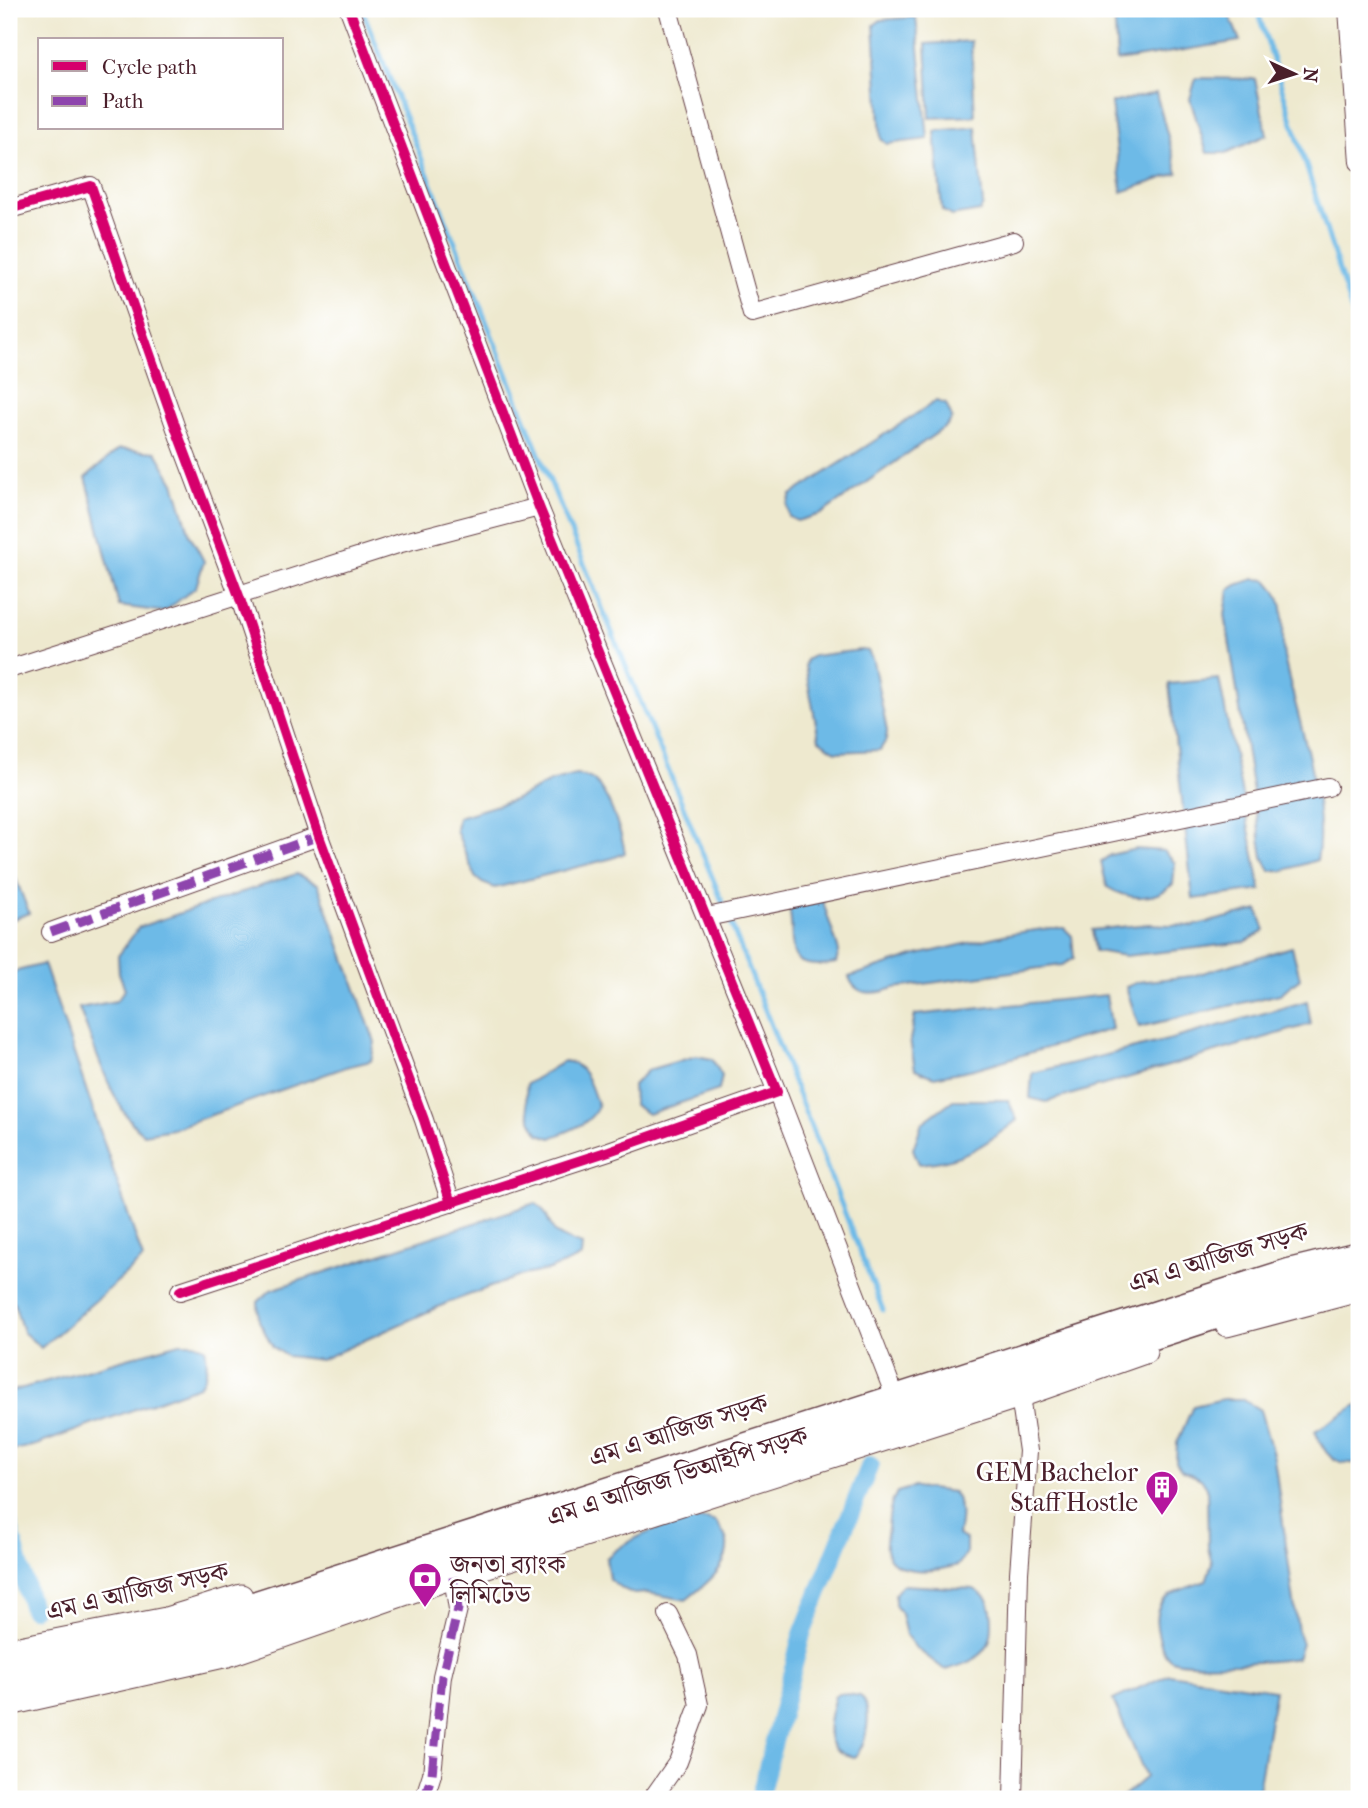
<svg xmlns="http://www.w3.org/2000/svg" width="1368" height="1808" viewBox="0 0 1368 1808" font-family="'IM FELL French Canon','Noto Serif Bengali',serif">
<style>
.water{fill:#6dbae7;stroke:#5c6c89;stroke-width:2}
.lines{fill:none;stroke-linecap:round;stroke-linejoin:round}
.stream{stroke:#6dbae7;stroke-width:5}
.canal{stroke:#6dbae7;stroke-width:18}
.minor-casing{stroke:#633d44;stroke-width:20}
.major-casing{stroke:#633d44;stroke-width:25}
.highway-casing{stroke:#633d44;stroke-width:29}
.minor{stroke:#fff;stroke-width:18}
.major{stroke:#fff;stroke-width:23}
.highway{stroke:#fff;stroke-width:26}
.quiet{stroke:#8e44ad;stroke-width:9;stroke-dasharray:18 9;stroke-linecap:butt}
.cycleway-casing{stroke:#fff;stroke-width:15}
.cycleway{stroke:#d6006c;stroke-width:10}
.labels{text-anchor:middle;stroke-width:5;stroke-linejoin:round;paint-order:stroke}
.street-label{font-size:26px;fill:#4a1f2b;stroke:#fff}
.poi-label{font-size:26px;fill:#4a1f2b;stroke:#fff;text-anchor:end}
</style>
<rect width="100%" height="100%" fill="#fff"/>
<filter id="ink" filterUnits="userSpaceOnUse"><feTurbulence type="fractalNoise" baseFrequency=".0143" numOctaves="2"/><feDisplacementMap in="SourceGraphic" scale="14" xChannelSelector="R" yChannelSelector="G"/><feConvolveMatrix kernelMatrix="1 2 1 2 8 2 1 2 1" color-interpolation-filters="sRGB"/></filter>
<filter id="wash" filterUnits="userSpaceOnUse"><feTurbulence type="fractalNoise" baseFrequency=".00686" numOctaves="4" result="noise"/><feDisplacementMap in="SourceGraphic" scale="28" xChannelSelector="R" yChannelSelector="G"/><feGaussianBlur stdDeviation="1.57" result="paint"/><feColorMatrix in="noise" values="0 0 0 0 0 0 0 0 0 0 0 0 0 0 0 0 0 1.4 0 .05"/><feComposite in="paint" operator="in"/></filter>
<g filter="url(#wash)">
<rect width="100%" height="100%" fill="#eee9cf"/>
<g class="water">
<path d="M1114,9H1227L1240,41L1117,61Z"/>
<path d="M916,17L928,139L887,144L881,139L874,25L881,20Z"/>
<path d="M971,41L975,116L930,118L926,44Z"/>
<path d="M1196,78L1255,79L1267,135L1226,153H1207L1190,99Z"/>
<path d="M1156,93L1178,173L1122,192L1111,103Z"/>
<path d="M976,127L983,205L980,211L951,216L942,210L935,131Z"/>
<path d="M936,401L946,404L952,418L948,425L821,514L797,521L789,517L787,505L791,495Z"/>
<path d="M119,449L156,452L174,483L190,535L204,561L196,587L164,612L119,606L86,477Z"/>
<path d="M1254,579L1267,580C1273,587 1279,594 1281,603C1286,620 1281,639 1284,657C1296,715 1328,802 1317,860L1282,871H1270L1263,857L1225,614L1229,590L1237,585Z"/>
<path d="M861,650L868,651L873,661L887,731L886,740L880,750L837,752L819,740L805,666L806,660L813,656Z"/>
<path d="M1219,679L1261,890L1193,899L1169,684Z"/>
<path d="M576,775C582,776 588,776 593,780C608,791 622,834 625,853L613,858L495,888L482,883L475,877L456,830L458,817L514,800L550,782Z"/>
<path d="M1136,849L1164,851L1175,863L1173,884C1154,902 1128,900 1107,887L1101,862L1110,855Z"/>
<path d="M9,861L29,913L9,921Z"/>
<path d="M296,874L318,884L375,1042L371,1061L346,1067L172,1129L144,1134C114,1114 93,1042 79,1008L116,1001L125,989L119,973L118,956L139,927Z"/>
<path d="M822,899L839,951L836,963C778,973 797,944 789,907Z"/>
<path d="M1258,910L1265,931L1245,942L1189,949L1125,956L1095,951L1092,930L1149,924L1192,926Z"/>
<path d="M1050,928H1064L1072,936L1074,958L1062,965L894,988C878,994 856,998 849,977L917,955L1008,934Z"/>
<path d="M1292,947L1300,978L1280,994L1139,1027L1126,987L1138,982L1192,976Z"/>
<path d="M44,964L143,1259L41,1348L23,1332L9,1287V973Z"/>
<path d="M1106,995L1112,1029L974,1069L934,1077L915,1069L910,1040L915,1015Z"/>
<path d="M1307,1001L1311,1024L1046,1102L1030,1098L1032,1073L1172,1039Z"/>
<path d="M696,1056L712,1059L722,1076L719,1090L648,1114L634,1105L633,1085L648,1070Z"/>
<path d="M564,1061C587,1063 591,1089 598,1106C591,1125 567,1131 551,1138L539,1134C529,1119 524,1102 527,1084Z"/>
<path d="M953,1100H1008L1017,1120C984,1146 962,1161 919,1164L913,1149L922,1123Z"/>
<path d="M535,1203C547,1210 547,1221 555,1232C561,1239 573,1242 582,1245L581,1257L549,1270L523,1275L447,1303L321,1360L287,1356L273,1347L259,1321L258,1302L271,1290Z"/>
<path d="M180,1343H194L205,1347C208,1364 208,1373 199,1386L36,1445L9,1451V1392Z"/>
<path d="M1223,1399H1242L1260,1410L1274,1458L1298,1631L1302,1644L1297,1658C1277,1662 1189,1667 1172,1660C1164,1656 1161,1645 1159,1637C1147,1596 1176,1592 1206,1581L1212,1563L1208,1548L1207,1488L1201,1479L1181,1470L1176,1462L1177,1443L1193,1406Z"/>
<path d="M1359,1404V1463C1331,1465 1326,1455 1315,1431Z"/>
<path d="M914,1487L953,1492C963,1504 961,1520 958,1535L966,1539V1554L958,1565C938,1571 893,1578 886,1550C885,1543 887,1535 888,1528C889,1515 890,1504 897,1492Z"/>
<path d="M706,1519L716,1522C720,1528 726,1535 727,1542C730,1567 704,1586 686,1600L648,1593L634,1594L621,1588L609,1579L606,1558C632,1535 671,1521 706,1519Z"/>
<path d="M902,1585L974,1589C979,1592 984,1595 987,1600C994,1611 994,1639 985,1650C976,1661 959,1666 945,1670L916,1648L906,1635L901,1614L895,1605V1594Z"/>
<path d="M1169,1674L1275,1690L1258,1791L1264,1799H1120L1146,1777L1113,1700Z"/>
<path d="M840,1693L860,1696C874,1707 867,1747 854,1757C819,1751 828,1723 835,1696Z"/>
</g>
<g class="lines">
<g class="stream">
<path d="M362,9L537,449L726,911L883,1310"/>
<path d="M1257,9L1359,334"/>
</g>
<g class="canal">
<path d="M9,1525L32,1609"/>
<path d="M759,1799L802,1634L870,1465"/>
</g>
</g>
</g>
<g filter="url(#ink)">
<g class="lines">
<defs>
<g id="minor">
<path d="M668,9L752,314L1014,241"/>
<path d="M1348,9L1359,162"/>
<path d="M9,209L91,186L179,437L239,596L319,836L424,1120L451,1203"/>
<path d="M9,669L401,543L539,507"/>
<path d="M707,917L1328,787"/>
<path d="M51,932L319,836"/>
<path d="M777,1092L893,1391"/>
<path d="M180,1291L609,1151L777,1092L539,507L349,9"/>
<path d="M424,1799L432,1774L442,1676L458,1609L453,1577"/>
<path d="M652,1799L678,1762L699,1705L688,1655L668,1614"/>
<path d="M1013,1799L1019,1573L1028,1451L1020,1396"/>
</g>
<g id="major">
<path d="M1227,1325L1359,1290"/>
<path d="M9,1650L166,1619L241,1596"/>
<path d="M9,1704L228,1655L453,1577L1020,1396L1145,1352"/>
</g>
<g id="highway">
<path d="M9,1668L167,1633L1116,1327L1289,1272L1359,1255"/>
<path d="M9,1689L173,1652L434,1570L1295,1290L1359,1276"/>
</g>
</defs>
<use href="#minor" class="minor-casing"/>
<use href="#major" class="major-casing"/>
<use href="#highway" class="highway-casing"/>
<use href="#minor" class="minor"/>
<use href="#major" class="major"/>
<use href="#highway" class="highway"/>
<g class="quiet">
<path d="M51,932L319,836"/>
<path d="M424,1799L432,1774L442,1676L458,1609L453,1577"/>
</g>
<defs>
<g id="cycleway">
<path d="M9,209L91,186L179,437L239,596L319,836L424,1120L451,1203"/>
<path d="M180,1291L609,1151L777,1092L539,507L349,9"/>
</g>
</defs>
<use href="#cycleway" class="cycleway-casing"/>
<use href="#cycleway" class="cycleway"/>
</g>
</g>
<defs>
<symbol id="building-pin" viewBox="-11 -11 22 30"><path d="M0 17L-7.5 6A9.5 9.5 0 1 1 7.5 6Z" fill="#b5179e" stroke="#fff"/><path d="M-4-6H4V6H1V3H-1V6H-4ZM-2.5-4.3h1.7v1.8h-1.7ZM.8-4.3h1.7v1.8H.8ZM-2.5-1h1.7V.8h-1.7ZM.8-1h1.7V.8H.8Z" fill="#fff"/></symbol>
<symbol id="bank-pin" viewBox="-11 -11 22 30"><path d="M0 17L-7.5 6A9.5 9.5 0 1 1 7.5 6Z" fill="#b5179e" stroke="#fff"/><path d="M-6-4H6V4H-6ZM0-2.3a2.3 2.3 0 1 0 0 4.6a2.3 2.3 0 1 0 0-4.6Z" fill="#fff"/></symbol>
</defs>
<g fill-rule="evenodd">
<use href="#building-pin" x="1143" y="1468" width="38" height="52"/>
<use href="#bank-pin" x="406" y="1560" width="38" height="52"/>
</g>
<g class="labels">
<g class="street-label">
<text transform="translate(1218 1257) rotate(-17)" y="9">এম এ আজিজ সড়ক</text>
<text transform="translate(678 1430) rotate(-18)" y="9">এম এ আজিজ সড়ক</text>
<text transform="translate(677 1476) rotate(-18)" y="9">এম এ আজিজ ভিআইপি সড়ক</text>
<text transform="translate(137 1591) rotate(-13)" y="9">এম এ আজিজ সড়ক</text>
</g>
<g class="poi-label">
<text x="1138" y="1481">GEM Bachelor<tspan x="1138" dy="30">Staff Hostle</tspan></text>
<text x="450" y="1573" text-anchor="start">জনতা ব্যাংক<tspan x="450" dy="30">লিমিটেড</tspan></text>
</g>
</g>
<rect width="1368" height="1808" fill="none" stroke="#fff" stroke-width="35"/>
<rect x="38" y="38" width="245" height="91" fill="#ffffff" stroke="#b7a5aa" stroke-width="2"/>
<rect x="52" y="61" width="35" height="10" fill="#d6006c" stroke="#b7a5aa" stroke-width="2"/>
<text x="102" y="74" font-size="21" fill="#4a1f2b">Cycle path</text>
<rect x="52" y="96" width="35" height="10" fill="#8e44ad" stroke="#b7a5aa" stroke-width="2"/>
<text x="102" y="108" font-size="21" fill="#4a1f2b">Path</text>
<g transform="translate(1294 74) rotate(94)" stroke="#ffffff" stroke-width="5" paint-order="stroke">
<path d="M0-5L12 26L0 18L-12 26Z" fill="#4a1f2b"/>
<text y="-10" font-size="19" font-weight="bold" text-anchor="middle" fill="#4a1f2b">N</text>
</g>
</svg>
